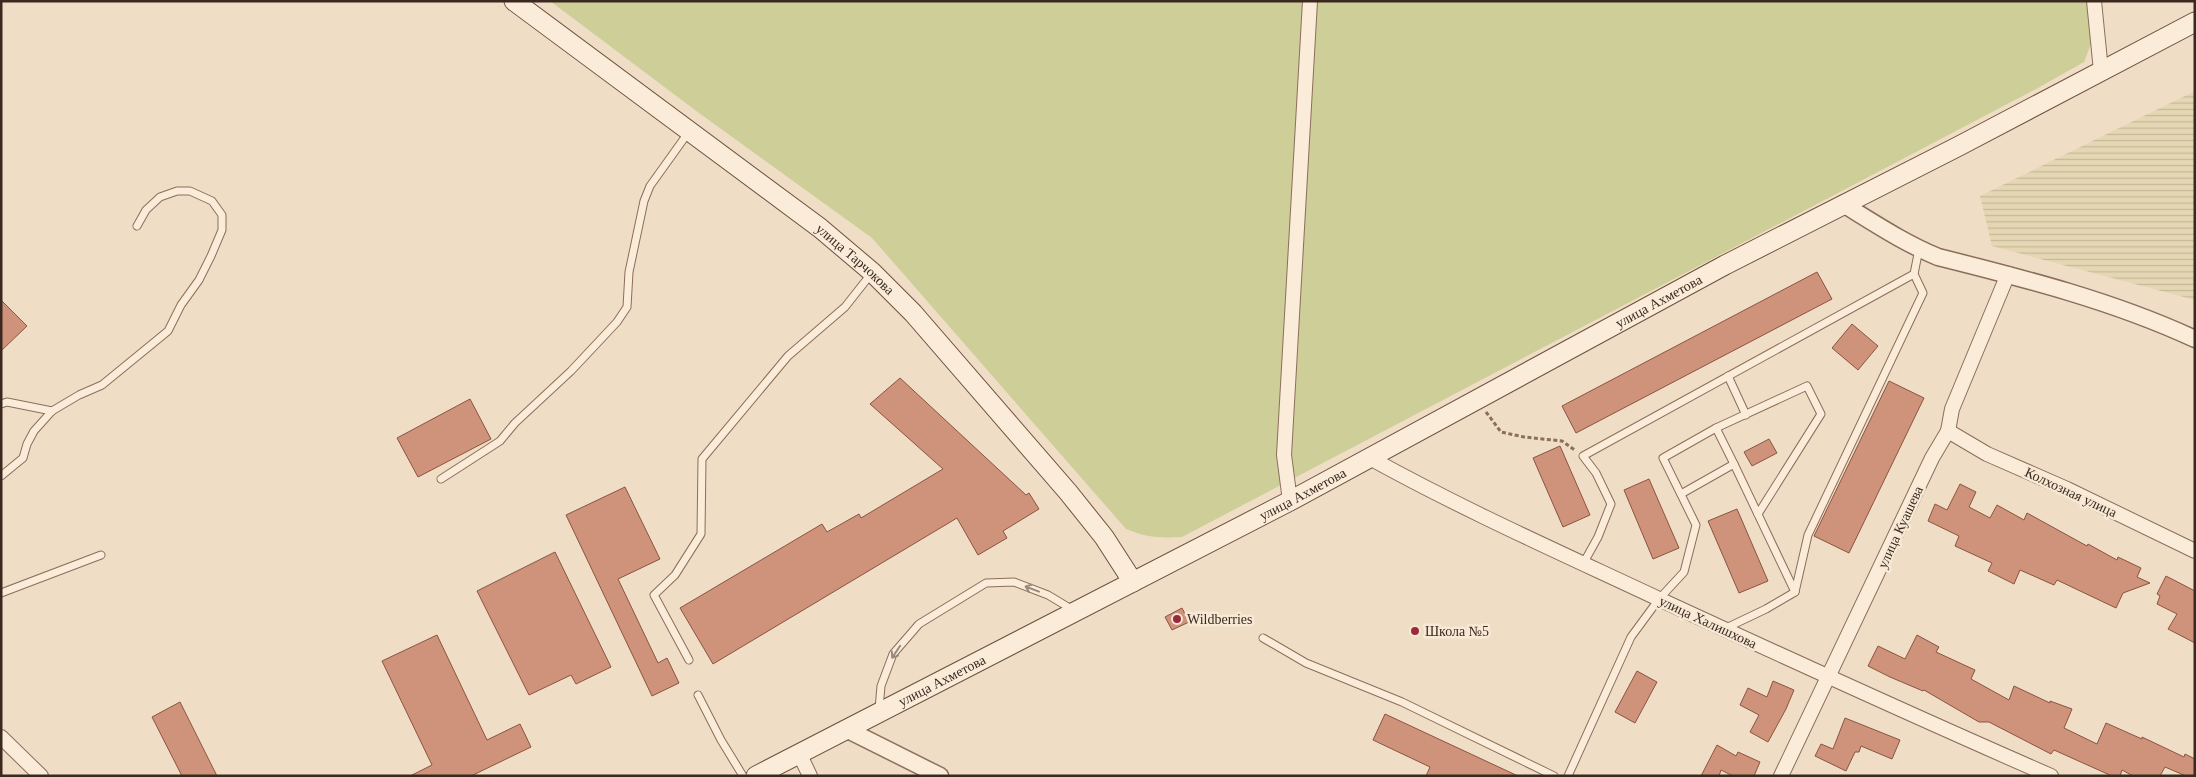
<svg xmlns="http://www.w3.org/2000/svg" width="2196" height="777" viewBox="0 0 2196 777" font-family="'Times New Roman',serif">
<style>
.farmland{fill:url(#farmland-rules)}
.grass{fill:#cece99}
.building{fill:#cf927a;stroke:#8b5440}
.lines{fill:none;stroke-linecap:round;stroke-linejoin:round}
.service-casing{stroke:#8b6e5b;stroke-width:9}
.minor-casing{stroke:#8b6e5b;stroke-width:16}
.tertiary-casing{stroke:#8b6e5b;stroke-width:19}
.secondary-casing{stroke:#6d4f3e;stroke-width:21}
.path{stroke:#8b6e5b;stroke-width:3;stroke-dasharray:4 2.5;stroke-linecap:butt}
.service{stroke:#faecd9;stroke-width:7}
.minor{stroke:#faecd9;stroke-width:14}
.tertiary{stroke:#faecd9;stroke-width:16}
.secondary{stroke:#faecd9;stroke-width:19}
.oneway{stroke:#9a8a7c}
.poi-dot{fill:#9c2939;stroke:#f7e9d5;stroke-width:2}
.labels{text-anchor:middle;stroke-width:5;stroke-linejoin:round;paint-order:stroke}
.street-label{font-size:14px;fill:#3b291f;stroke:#f7e9d5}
.poi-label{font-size:14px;fill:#3b291f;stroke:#f7e9d5;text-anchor:start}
</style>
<defs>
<pattern id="farmland-rules" width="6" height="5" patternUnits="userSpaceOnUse" patternTransform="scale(1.25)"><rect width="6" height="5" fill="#e5d7b3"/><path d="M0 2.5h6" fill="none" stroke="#c5b99a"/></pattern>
</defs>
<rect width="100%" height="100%" fill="#f0ddc6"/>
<path class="farmland" d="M2195,91V300L1992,246L1980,196Z"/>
<path class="grass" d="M550,1H2094L2097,28L2084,62L2038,88L1182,537C1158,538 1149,538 1126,529L872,238L699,113Z"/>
<g class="building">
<path d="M1817,272L1832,299L1576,433L1562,406Z"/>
<path d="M1,300L27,326L1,351Z"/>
<path d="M1852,324L1878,346L1858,370L1832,348Z"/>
<path d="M900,378L1026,495L1029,493L1039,509L1003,531L1007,538L978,555L957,518L713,664L680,608L822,524L827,532L859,514L861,518L943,469L870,404Z"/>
<path d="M1889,381L1924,398L1849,553L1814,536Z"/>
<path d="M470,399L491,439L418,477L397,438Z"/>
<path d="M1769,439L1777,453L1752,466L1744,452Z"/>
<path d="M1560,446L1590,515L1563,527L1533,458Z"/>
<path d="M1649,479L1679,548L1653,559L1624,490Z"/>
<path d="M1960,484L1976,492L1969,507L1990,518L1997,505L2024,520L2027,513L2087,546L2088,544L2117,560L2118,557L2141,568L2137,577L2150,583L2123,593L2116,608L2057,580L2054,585L2020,570L2014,584L1988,571L1992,563L1955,546L1959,536L1928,521L1935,504L1947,510Z"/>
<path d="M625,487L660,559L618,579L658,663L667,658L679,683L652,696L566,515Z"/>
<path d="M1737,509L1768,581L1739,593L1708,521Z"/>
<path d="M555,552L611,667L576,684L571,675L529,695L477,591Z"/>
<path d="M2166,576L2195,591V643L2168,629L2177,614L2157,604L2160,596L2157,594Z"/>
<path d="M1182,608L1189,622L1172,630L1165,617Z"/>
<path d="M437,635L487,740L520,724L531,747L471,776H410L432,765L382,661Z"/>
<path d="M1917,635L1939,647L1936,652L1975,670L1971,679L2009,700L2014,686L2050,703V701L2072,709L2064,728L2097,744L2106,723L2142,739V737L2184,757L2185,754L2195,759V776H2186L2165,767L2160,776H2133L2122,770L2120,776H2112L2054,750L2051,754L1989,722H1979L1924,690L1923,691L1890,677L1868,666L1878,646L1905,659Z"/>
<path d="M1637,671L1657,682L1635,723L1615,712Z"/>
<path d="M1773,681L1794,690L1786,709L1768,742L1750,732L1759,715L1740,705L1748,688L1767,697Z"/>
<path d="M180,702L217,776H182L152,717Z"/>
<path d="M1385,714L1518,776H1426L1430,767L1373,740Z"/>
<path d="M1845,718L1900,740L1892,759L1861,746L1859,752H1855L1846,771L1815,756L1821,744L1833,749Z"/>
<path d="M1717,745L1736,756L1738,752L1760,762L1754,776H1733L1721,770L1719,776H1701Z"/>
</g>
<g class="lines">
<defs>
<g id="service">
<path d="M1728,376L1746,415"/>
<path d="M1,404L7,402L52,411"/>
<path d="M1734,464L1716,428L1807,386L1821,414L1758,514"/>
<path d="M1,476L23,458L27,444L34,431L52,411L79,395L102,385L168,331L181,305L199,280L211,256L222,230V215L212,201L190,191H177L160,197L146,210L137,226"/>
<path d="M441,479L500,441L515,423L571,371L617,322L627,307L629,272L644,201L650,186L688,133"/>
<path d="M1681,494L1734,464L1795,592L1766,609L1724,629"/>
<path d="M1583,564L1598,537L1611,504L1596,473L1583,456L1914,274L1919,249"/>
<path d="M1795,592L1808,535L1923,293L1914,274"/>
<path d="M1,593L101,555"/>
<path d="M1263,638L1306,663L1402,702L1554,776"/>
<path d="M689,660L654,595L675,575L701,534L702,459L788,356L845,307L871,274"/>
<path d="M698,695L721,740L743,776"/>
<path d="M879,709L881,686L893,654L919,624L986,583L1014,582L1048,595L1073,610"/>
<path d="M1568,776L1631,637L1659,599L1684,572L1696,525L1663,458L1716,428"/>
</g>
<g id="minor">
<path d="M2094,1L2101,71"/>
<path d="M1948,431L1987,454L2067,489L2195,551"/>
<path d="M1370,458C1464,510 1561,553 1659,599C1789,659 1920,719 2051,776"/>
<path d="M1290,501L1284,455L1310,1"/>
<path d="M1,737L41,776"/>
<path d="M799,753L810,776"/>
<path d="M1781,776L1932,458L1948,431L1952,409L2008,274"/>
</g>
<g id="tertiary">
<path d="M1843,204C1874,223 1904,243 1938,257C2026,279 2113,301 2195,339"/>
<path d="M846,729L940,776"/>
</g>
<g id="secondary">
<path id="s1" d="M514,1L820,228L872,272L913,313L1068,492L1104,537L1133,582"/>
<path id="s2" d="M756,776L1290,501L1725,265L1959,146L2195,22"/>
</g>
</defs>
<use href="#service" class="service-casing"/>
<use href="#minor" class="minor-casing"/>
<use href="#tertiary" class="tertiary-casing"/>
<use href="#secondary" class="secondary-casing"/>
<path class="path" d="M1486,412L1501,432L1524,437L1562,441L1576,451"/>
<use href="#service" class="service"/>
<use href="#minor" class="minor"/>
<use href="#tertiary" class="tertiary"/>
<use href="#secondary" class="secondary"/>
</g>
<defs><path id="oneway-shaft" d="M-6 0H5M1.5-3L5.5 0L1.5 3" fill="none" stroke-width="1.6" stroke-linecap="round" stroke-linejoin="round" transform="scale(1.25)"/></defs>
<g class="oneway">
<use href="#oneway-shaft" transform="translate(1032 589) rotate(-159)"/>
<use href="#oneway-shaft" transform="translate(896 652) rotate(124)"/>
</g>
<g class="poi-dot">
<circle cx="1177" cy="619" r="5"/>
<circle cx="1415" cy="631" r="5"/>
</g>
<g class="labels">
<g class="street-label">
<text dy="5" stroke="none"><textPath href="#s1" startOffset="428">улица Тарчокова</textPath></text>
<text dy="5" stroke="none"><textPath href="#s2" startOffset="1020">улица Ахметова</textPath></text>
<text transform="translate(2071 492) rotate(25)" y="5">Колхозная улица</text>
<text dy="5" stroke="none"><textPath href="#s2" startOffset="615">улица Ахметова</textPath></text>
<text transform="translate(1900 527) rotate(-65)" y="5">улица Куашева</text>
<text transform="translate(1708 622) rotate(25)" y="5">улица Халишхова</text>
<text dy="5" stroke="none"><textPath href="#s2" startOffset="209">улица Ахметова</textPath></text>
</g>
<g class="poi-label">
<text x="1187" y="624">Wildberries</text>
<text x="1425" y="636">Школа №5</text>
</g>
</g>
<rect width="2196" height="777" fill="none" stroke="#3b291f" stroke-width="5"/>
</svg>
